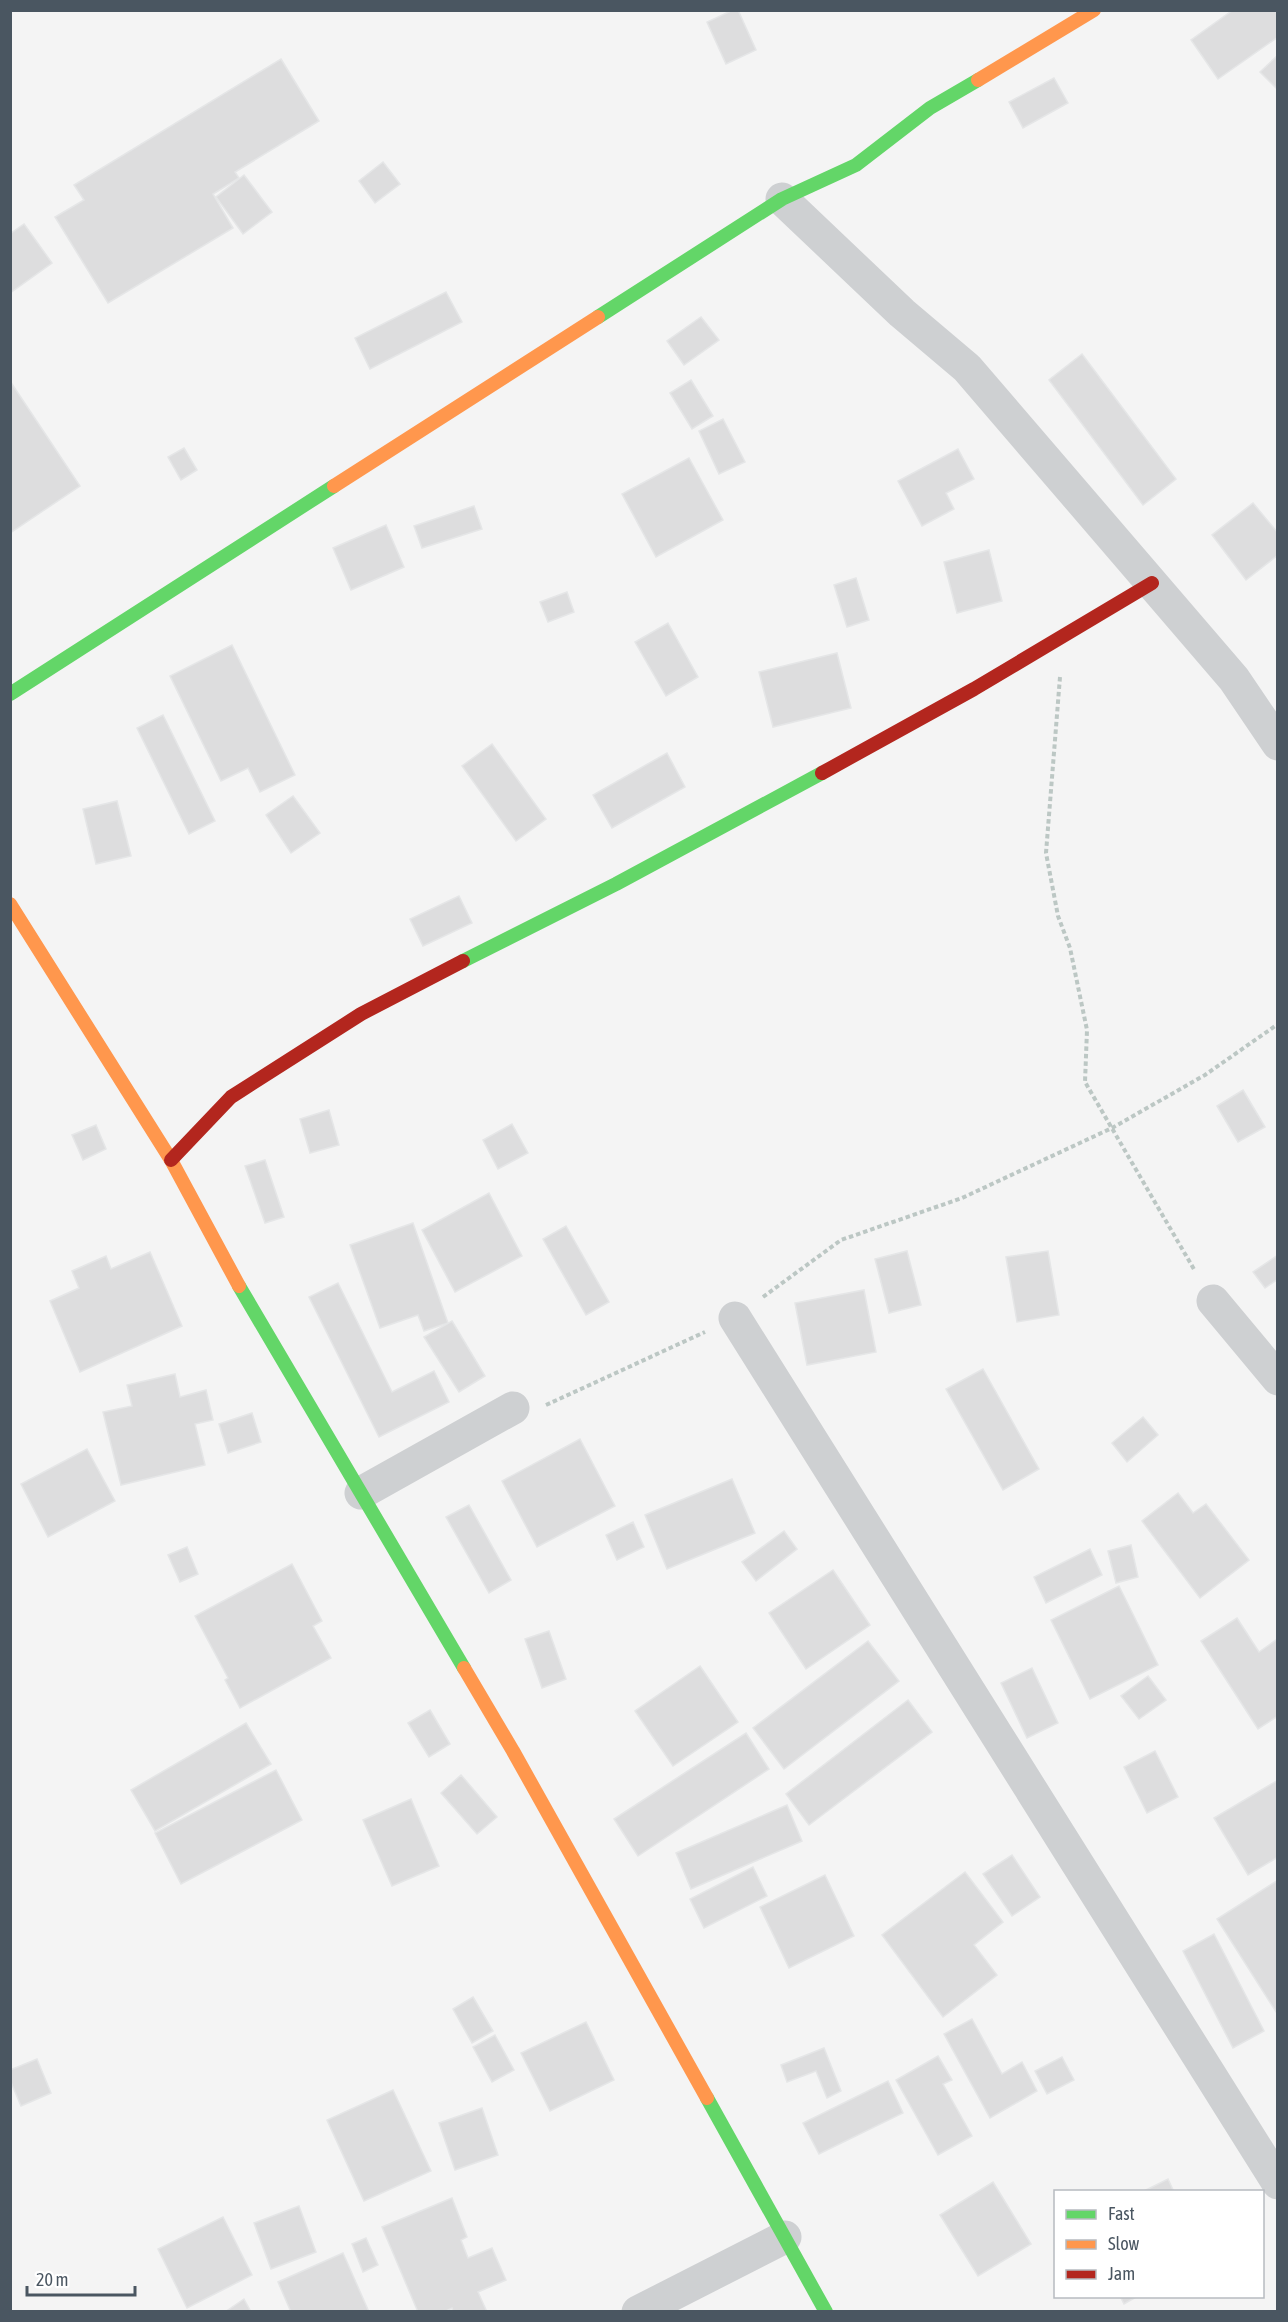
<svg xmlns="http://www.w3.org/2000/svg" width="1288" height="2322" viewBox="0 0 1288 2322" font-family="'Asap Condensed',sans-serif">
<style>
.building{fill:#ddddde;stroke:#e5e6e7;stroke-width:1.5}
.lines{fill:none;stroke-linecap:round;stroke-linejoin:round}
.path{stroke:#bcc7c4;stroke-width:4;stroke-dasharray:4.5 3;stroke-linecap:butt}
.street{stroke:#ced0d2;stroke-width:33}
.fast{stroke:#63d668;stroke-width:14}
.slow{stroke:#ff974d;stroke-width:14}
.jam{stroke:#b3261e;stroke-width:14}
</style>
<rect width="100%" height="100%" fill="#f4f4f4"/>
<g class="building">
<path d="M733,10H738L756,50L726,64L707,22Z"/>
<path d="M1233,10H1275L1278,14V37L1218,79L1191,40Z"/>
<path d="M1278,55V90L1260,72Z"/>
<path d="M281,59L319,121L235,172L239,178L213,194L233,228L108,303L55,217L84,200L74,185Z"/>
<path d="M1054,78L1068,103L1023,128L1009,102Z"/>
<path d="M383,162L400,184L375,203L359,181Z"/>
<path d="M244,175L272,212L243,234L216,197Z"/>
<path d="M24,224L52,263L10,293V234Z"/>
<path d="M446,292L462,322L370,369L355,338Z"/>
<path d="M701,317L719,340L684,365L667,341Z"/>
<path d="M1082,354L1176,479L1143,505L1049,380Z"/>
<path d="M691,380L713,416L692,429L670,393Z"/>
<path d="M10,381L80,486L10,533Z"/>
<path d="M723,419L745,462L719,474L699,431Z"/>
<path d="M184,448L197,470L181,480L168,457Z"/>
<path d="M958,449L974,479L946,493L954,509L922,526L898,481Z"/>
<path d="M689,458L723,520L656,557L622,494Z"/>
<path d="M1253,503L1278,533V555L1246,580L1212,535Z"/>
<path d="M474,506L482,529L422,548L414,526Z"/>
<path d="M386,525L404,567L351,590L333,548Z"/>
<path d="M989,550L1002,601L957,613L944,562Z"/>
<path d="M856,578L869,620L847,627L834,585Z"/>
<path d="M567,592L574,612L548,622L540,602Z"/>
<path d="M668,623L698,677L666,696L635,642Z"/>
<path d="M232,645L295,775L260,792L248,768L221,781L170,676Z"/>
<path d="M837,653L851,708L773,727L759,672Z"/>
<path d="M163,715L215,821L189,834L137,728Z"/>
<path d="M492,744L546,819L516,841L462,766Z"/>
<path d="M667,753L685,787L612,828L593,795Z"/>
<path d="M293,796L320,833L291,853L266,815Z"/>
<path d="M117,801L131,856L96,864L83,809Z"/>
<path d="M459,896L472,923L423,946L410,919Z"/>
<path d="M1243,1090L1265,1127L1238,1142L1217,1106Z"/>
<path d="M329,1110L339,1145L310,1153L300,1119Z"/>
<path d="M512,1124L528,1153L498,1169L483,1140Z"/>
<path d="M96,1125L106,1149L83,1160L72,1135Z"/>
<path d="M265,1160L284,1217L265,1223L245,1166Z"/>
<path d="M489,1193L522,1256L455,1292L422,1230Z"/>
<path d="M413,1223L448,1323L424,1331L418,1315L380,1328L350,1245Z"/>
<path d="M566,1226L609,1302L586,1315L543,1239Z"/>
<path d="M907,1251L921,1305L889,1313L875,1259Z"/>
<path d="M1048,1251L1059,1315L1017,1322L1006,1257Z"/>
<path d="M150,1252L182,1326L80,1372L50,1301L79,1288L72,1271L106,1256L111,1269Z"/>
<path d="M1278,1255V1279L1265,1288L1253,1272Z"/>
<path d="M338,1283L392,1392L434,1371L449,1402L379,1437L309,1297Z"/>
<path d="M864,1290L876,1352L807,1365L795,1303Z"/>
<path d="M452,1321L485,1376L459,1392L424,1337Z"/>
<path d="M983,1369L1039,1469L1003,1490L946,1389Z"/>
<path d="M175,1374L180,1397L206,1390L213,1420L195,1424L205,1465L121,1485L103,1412L132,1406L127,1385Z"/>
<path d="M252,1413L261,1442L228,1453L219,1424Z"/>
<path d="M1143,1417L1158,1435L1127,1462L1112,1443Z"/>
<path d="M580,1439L615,1506L537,1547L502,1481Z"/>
<path d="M87,1449L115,1501L48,1537L21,1484Z"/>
<path d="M732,1479L755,1533L667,1569L645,1515Z"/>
<path d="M1178,1493L1193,1513L1206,1504L1249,1560L1200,1598L1142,1521Z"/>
<path d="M469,1505L511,1580L489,1593L446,1517Z"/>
<path d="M633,1522L644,1547L617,1560L606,1535Z"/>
<path d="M784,1531L797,1549L756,1581L742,1562Z"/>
<path d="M1131,1545L1138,1577L1116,1583L1108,1551Z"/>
<path d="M187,1547L198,1574L180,1582L168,1555Z"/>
<path d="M1090,1549L1102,1575L1046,1603L1034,1577Z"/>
<path d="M292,1564L322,1621L313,1626L331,1658L240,1708L225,1680L228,1678L195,1616Z"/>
<path d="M833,1570L870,1625L806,1669L769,1613Z"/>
<path d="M1119,1586L1158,1665L1090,1699L1051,1620Z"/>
<path d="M1237,1618L1259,1652L1276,1640L1278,1642V1716L1258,1729L1201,1641Z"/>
<path d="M549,1631L566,1679L542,1688L525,1639Z"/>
<path d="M868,1641L899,1681L784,1769L753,1728Z"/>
<path d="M700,1666L738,1722L673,1766L635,1711Z"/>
<path d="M1032,1668L1058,1723L1027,1738L1001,1683Z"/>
<path d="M1148,1676L1166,1700L1139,1719L1121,1696Z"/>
<path d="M908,1700L932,1732L809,1825L786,1794Z"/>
<path d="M430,1710L450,1744L429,1757L408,1723Z"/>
<path d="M246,1723L271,1764L155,1831L131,1790Z"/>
<path d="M746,1733L769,1769L638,1856L614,1819Z"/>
<path d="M1155,1751L1178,1797L1147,1813L1124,1767Z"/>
<path d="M276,1770L302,1820L181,1884L155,1833Z"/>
<path d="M461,1775L497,1817L477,1834L441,1793Z"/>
<path d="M1278,1780V1857L1248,1875L1214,1818Z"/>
<path d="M411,1799L439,1866L392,1886L363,1820Z"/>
<path d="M787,1805L802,1841L691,1889L676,1853Z"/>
<path d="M1012,1855L1040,1897L1012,1916L983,1874Z"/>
<path d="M753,1867L767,1896L704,1928L690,1899Z"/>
<path d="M965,1872L1003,1922L974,1945L997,1975L943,2017L882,1935Z"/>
<path d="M825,1875L854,1936L789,1968L760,1907Z"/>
<path d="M1278,1880V2015L1217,1919Z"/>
<path d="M1214,1934L1264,2031L1233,2048L1183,1951Z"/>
<path d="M473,1997L493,2031L472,2043L453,2009Z"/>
<path d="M972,2019L1002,2074L1022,2062L1037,2091L990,2118L944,2034Z"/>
<path d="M586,2022L614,2080L550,2111L521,2053Z"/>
<path d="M495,2035L514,2070L492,2082L473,2047Z"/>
<path d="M824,2048L841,2091L827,2098L816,2071L787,2082L781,2065Z"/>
<path d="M938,2056L952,2080L943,2084L972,2136L938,2155L896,2080Z"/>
<path d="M1062,2057L1074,2080L1047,2094L1035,2071Z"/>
<path d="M37,2059L51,2093L21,2106L10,2080V2070Z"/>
<path d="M888,2081L903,2113L819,2154L803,2123Z"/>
<path d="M393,2090L431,2171L364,2201L327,2120Z"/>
<path d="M482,2108L498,2155L455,2170L439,2123Z"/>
<path d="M1168,2179L1174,2192H1142Z"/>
<path d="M993,2182L1031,2244L978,2276L940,2215Z"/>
<path d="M452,2198L467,2237L461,2240L468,2258L492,2248L506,2280L478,2292L487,2312H453L452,2308L444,2312H418L382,2227Z"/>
<path d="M299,2206L316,2252L271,2269L254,2223Z"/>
<path d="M223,2217L252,2275L187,2308L158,2249Z"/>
<path d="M366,2238L378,2265L363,2272L352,2244Z"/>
<path d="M343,2253L369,2312H291L278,2282Z"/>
<path d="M1120,2296H1138L1124,2304Z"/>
<path d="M244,2299L251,2312H225Z"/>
</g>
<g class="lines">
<g class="path">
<path d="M1060,677L1046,853L1058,916L1070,948L1087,1030L1085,1082L1195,1271"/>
<path d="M763,1297L841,1240L962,1198L1112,1128L1205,1075L1278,1024"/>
<path d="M546,1405L705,1332"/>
</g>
<g class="street">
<path d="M782,199L902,313L967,368L1234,679L1278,744"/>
<path d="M1213,1301L1278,1379"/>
<path d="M735,1318L1278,2183"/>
<path d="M361,1493L513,1408"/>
<path d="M638,2312L785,2237"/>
</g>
<g class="fast">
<path d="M598,317L782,199L856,165L930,108L978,80"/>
<path d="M10,694L334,486"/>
<path d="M463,961L616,884L822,773"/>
<path d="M239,1286L464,1668"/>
<path d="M707,2098L826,2312"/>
</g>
<g class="slow">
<path d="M978,80L1094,10"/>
<path d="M334,486L598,317"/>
<path d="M10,904L171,1160L239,1286"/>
<path d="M464,1668L513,1751L707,2098"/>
</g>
<g class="jam">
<path d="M822,773L974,689L1152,583"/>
<path d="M171,1160L231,1097L361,1014L463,961"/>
</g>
</g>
<rect width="1288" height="2322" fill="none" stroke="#4a5661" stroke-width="24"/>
<rect x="1054" y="2190" width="210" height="108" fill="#ffffff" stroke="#b7bbc0" stroke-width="1.5"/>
<rect x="1066" y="2210" width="30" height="9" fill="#63d668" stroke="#b7bbc0" stroke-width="1.5"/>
<text x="1108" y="2220" font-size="18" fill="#4a5661">Fast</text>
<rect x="1066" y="2240" width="30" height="9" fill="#ff974d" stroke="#b7bbc0" stroke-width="1.5"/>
<text x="1108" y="2250" font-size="18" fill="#4a5661">Slow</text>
<rect x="1066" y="2270" width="30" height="9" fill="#b3261e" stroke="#b7bbc0" stroke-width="1.5"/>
<text x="1108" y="2280" font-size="18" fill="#4a5661">Jam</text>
<path d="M27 2286v9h108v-9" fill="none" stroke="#4a5661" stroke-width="3"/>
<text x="36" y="2286" font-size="18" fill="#4a5661" stroke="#ffffff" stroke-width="4.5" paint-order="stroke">20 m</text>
</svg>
